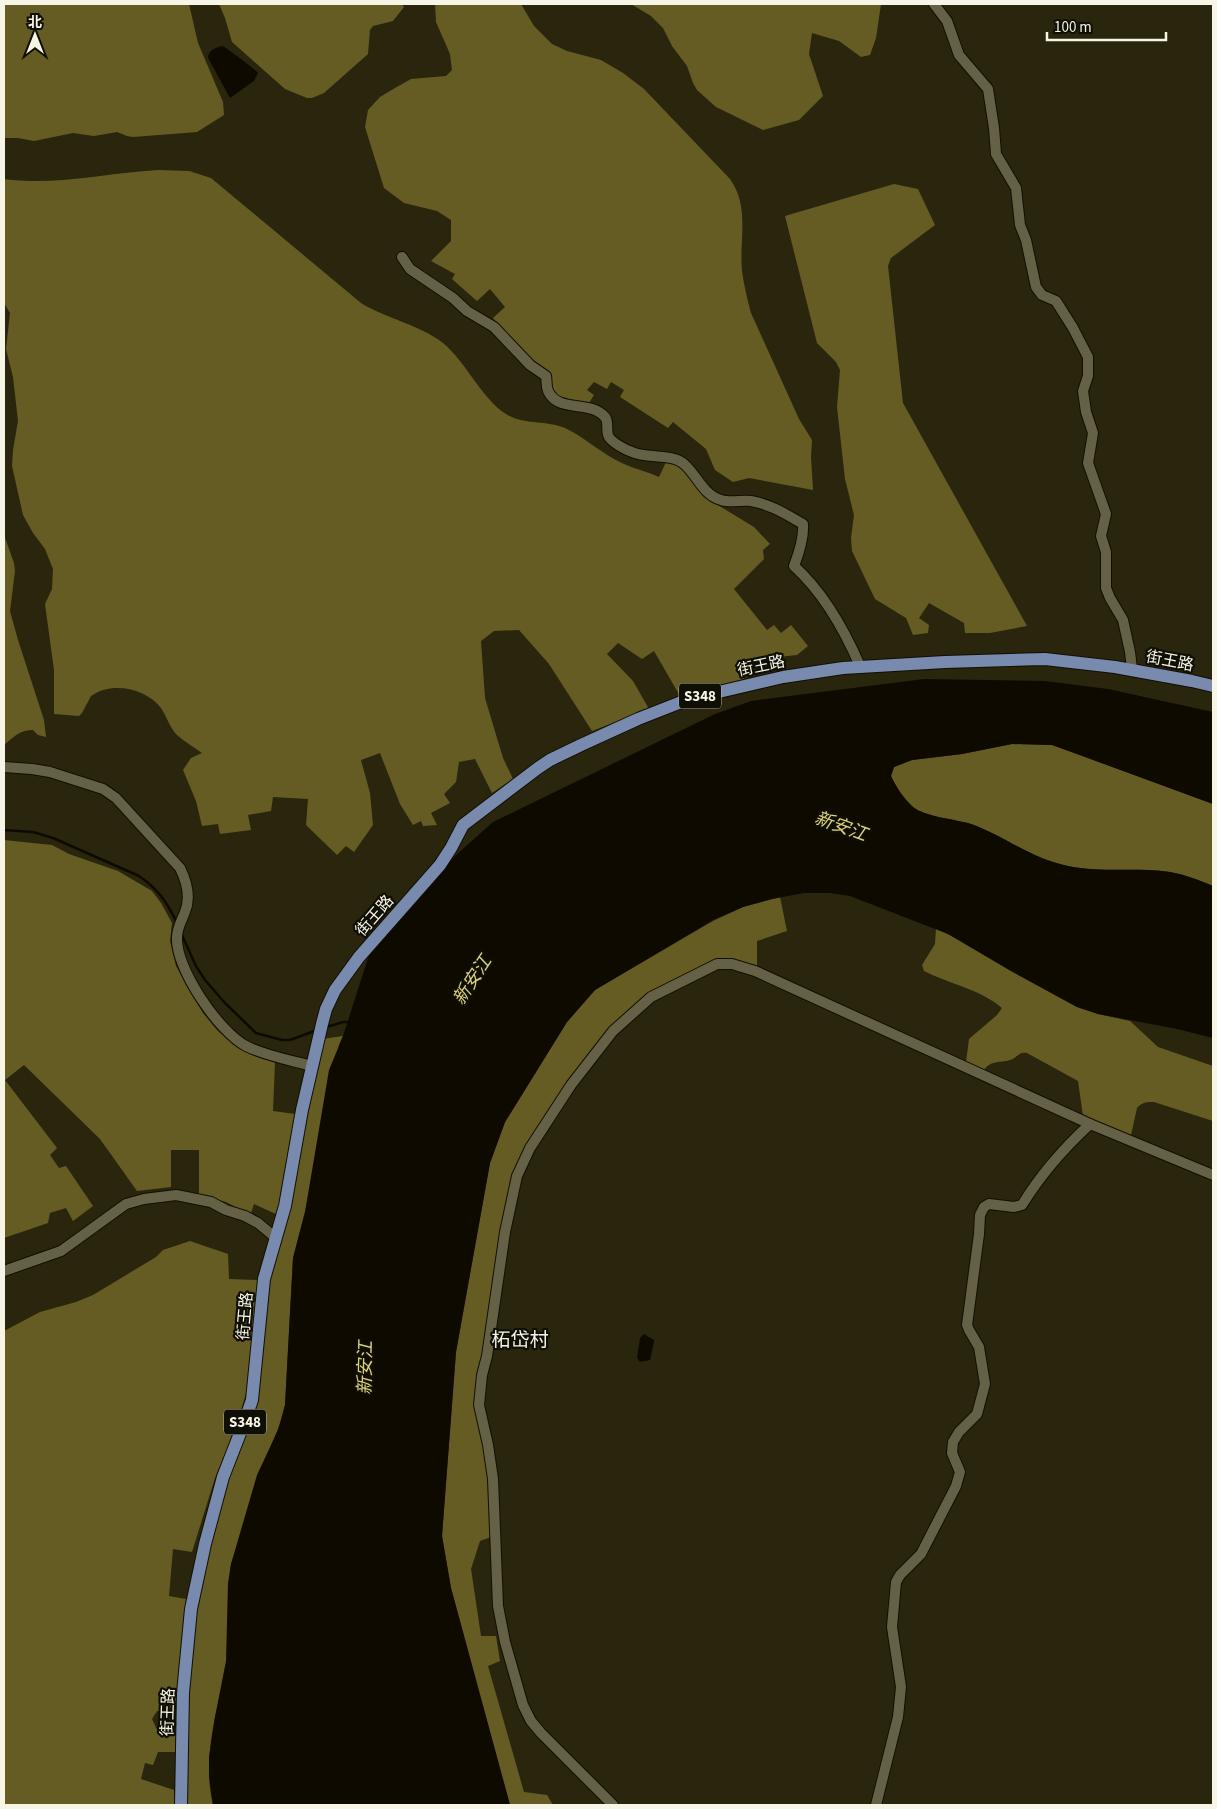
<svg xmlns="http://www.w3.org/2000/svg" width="1217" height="1809" viewBox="0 0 1217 1809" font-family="'Source Sans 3','Noto Sans SC',sans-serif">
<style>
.forest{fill:#655c24}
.water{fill:#0f0a00}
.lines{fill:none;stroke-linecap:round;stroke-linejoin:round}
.stream{stroke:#0f0a00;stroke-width:2.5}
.minor-casing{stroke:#120f00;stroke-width:12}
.major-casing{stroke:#120f00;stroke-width:14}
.minor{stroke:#646147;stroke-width:10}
.major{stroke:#798aaf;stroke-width:12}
.labels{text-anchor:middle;stroke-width:4.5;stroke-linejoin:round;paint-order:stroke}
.shield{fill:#100f06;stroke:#b2b0a3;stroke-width:1}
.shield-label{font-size:15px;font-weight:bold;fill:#f7f5e6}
.street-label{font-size:16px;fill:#f7f5e6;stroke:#100f06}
.water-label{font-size:18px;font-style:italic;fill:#dfd27e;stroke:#100f06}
.quarter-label{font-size:19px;fill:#f7f5e6;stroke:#100f06}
</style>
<rect width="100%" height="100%" fill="#2a260e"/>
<g class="forest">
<path d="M4,4H189L198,43L223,102L224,115L197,132L133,137L127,136L117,132L94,136L73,133L34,141L18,138H4Z"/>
<path d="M219,4H402L404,7L393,21L373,26L370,30L368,54L324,93L312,98H307L285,89L232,42L225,18Z"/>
<path d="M435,4H521L534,26L552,44L567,51L601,60L623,73L644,89L730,179C750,207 739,239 742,271C744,285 747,299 751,313L799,419L812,440L811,457L813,490L749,478L733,482L715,470L706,449L673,422L668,428L620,397L624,390L611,382L607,389L594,382L587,390L594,395L587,406L558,400L493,318L505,307L490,289L477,301L452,279L455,274L431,261L451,241V220L437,211L404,203L384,188L365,127L368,110L380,97L395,88L411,79L446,76L452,70L450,54L436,22Z"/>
<path d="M631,4H881L876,38L870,55L861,57L839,41L812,33L809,54L823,96L799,120L763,130L716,107L697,90L693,83L687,66L672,46L663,28L651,16Z"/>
<path d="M158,170L189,171L211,178L361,303C387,319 418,324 443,343C466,362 482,399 506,414C523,425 546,420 565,428C586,438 603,455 624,464C635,469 648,472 659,477L666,462L680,464L703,496L754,527L770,544L763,550L764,559L734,589L767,630L774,625L781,633L791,625L808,646L797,655L742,661L744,679L680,696L654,651L642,659L618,643L607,654L633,681L649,709L592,731L549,664L519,630L494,631L481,641L485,698L503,758L513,779L492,793L475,759L459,762L456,782L444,794L450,803L431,813L437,825L423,826L421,821L413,825L400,804L380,753L361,760L370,793L373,825L354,852L346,846L337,855L306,825L308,799L273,797L271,811L248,815L251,830L220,834L218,824L202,826L196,801L183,770L191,758L202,753C194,747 185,742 177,735C170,728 167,717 161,708C146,688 111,681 91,696L82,713L79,716L54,714V670L45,604L52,589L53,569L45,549L33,533L23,515L12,466L13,450L18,421L13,377L6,349L10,313L4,303V179C55,186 106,173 158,170Z"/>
<path d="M894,184L918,189L935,225L891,258L888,266L903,403L1027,626L990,633H965L964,623L929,603L919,618L929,625L928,633L913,635L906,618L875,599L852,551L851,538L854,515L845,479L837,407L840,370L836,362L817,343L785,216Z"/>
<path d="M4,535L14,563L15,571L10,611L18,640L44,720L46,737L38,735L33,730C21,729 12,738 4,745Z"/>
<path d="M1012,744L1052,745L1062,748L1213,804V886C1199,880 1186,875 1170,872C1137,867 1101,873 1068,866C1031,859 1005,836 971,824C955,819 926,817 913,807C904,799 896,787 891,776L894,767L912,760L962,754Z"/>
<path d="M4,840L52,845L69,854L118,871L152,891L161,903L172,923L170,941L176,966L203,1013L217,1030L233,1044L253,1054L275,1062L273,1111L295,1114L278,1215L254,1204L251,1213L245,1212L226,1202L199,1195V1150H171V1187L137,1191L100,1139L24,1065L5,1080L57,1148L50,1155L59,1168L66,1166L93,1206L73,1221L66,1208L50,1213L48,1223L4,1238Z"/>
<path d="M780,897L787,931L757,941V968L715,961L613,1026L527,1148L499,1253L477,1384L488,1455L491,1537L480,1541L471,1569L481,1636H496L500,1661L488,1666L524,1792L547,1795L553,1805H510L451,1588L442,1536L456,1352L490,1163L505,1122L567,1022L595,990L713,921L743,907Z"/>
<path d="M936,928L957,939L1011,971L1077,1007L1098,1014L1130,1021L1158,1047L1213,1066V1121L1154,1102C1147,1102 1142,1102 1137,1108L1131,1135L1083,1116L1078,1081L1027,1053C1018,1051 1018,1058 1010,1060C1000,1063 991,1060 984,1070L966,1062L969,1039L997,1015L1002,1008C980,989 949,984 924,971L922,965L935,944Z"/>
<path d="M343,1036L339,1045L305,1212L293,1258L285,1405L281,1421L269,1451L231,1564C227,1596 229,1628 227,1660C225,1680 219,1698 215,1717C209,1746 206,1776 213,1805H185L186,1724L195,1609L227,1478L248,1425L265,1301L322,1039Z"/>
<path d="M190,1241L228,1254L229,1279L258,1280L249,1383L236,1428L215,1478L192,1552L173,1549L169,1596L186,1599L176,1712L157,1711L152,1719L158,1732H176L175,1752H158L153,1765L145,1763L141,1779L174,1790V1805H4V1331L40,1312L76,1302L93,1295L156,1257L163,1250Z"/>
</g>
<g class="water">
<path d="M223,46C228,49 256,70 258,73L254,81L230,98L208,58C208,50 216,47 223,46Z"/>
<path d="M924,679L1045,681L1108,689L1213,712V804L1052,745L1012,744L962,754L912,760L894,767L891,776C896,787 904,799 913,807C925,817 955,819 971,824C1005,836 1031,859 1068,866C1101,873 1137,867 1170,872C1186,875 1199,880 1213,886V1038L1177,1029L1098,1014L1077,1007L1011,971L948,934L850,896L830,893H804L772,899L743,907L713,920L595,990L567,1022L505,1122L490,1163L456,1352L442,1536L451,1588L510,1805H213L209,1776V1757L215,1717L226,1661L228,1583L231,1564L257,1475L278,1430L285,1405L293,1258L305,1212L329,1070L343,1036L369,955L456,855L493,822L715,714L751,701Z"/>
<path d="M644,1334L654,1340V1342L650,1360L640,1362L637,1358L640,1338Z"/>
</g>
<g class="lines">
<g class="stream">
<path d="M4,830L33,832L53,838L139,876C158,889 167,902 177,923"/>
<path d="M181,933L196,966L205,980L225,1003L256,1033L282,1040H290L317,1030"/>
<path d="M327,1027L343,1022H350"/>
</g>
<defs>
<g id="minor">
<path d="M934,4L947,21L959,55L988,89L994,128L996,154L1016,188L1020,225L1026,240L1036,287L1042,295L1056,301L1073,328L1088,357V376L1083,391L1086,412L1093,433L1088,463L1106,514L1101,536L1106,552V588L1110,598L1123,620L1130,652L1132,669"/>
<path d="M402,257L410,269L453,298L467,311L494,327L530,365L546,376C547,381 546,386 548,391C559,414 590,399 605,417C609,422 606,428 608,435C610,442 626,450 632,452C647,459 672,453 684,464C697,475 703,495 721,500C730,503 741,500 751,501C770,504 787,515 803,524C804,538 799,553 794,566C824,593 844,629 860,666"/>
<path d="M4,767L32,769L50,772L103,789L116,798L180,868C187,882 191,897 185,912C182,920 177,928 177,937C175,968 219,1032 246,1046C266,1056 290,1060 312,1066"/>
<path d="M4,1271L61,1251L126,1204L144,1199L176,1195L211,1202L226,1210L245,1216L258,1223L276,1238"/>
<path d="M613,1805L541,1733L531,1721L523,1705L505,1642L498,1606L493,1479L488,1445L479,1405L482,1375L487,1356L505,1232L517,1176L530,1148L571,1085L613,1031L651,997L717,964H732L755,971L1090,1124L1213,1175"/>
<path d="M876,1805L898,1717L901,1687L892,1627L896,1582L900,1575L921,1554L956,1486L960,1472L952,1453L953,1442L959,1432L977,1414L985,1384L979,1347L969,1330L967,1325L979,1234L980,1215L984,1207L989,1204L1014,1207L1022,1205C1041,1174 1064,1148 1090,1124"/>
</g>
<path id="major" d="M181,1805L183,1693L191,1609L205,1544L223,1477L244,1423L252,1400L264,1279L285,1206L302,1110L322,1024L326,1009L335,990L359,957L440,865L451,848L463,825L538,768L550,760L581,745L638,719L689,699L783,677L843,668L945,662L1045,659L1115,667L1192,681L1213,686"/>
</defs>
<use href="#minor" class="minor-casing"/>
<use href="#major" class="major-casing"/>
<use href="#minor" class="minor"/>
<use href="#major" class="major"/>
</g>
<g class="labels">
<g class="shield">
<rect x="679" y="683.5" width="42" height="25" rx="4"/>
<rect x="224" y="1409.5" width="42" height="25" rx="4"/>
</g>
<g class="shield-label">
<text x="700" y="701">S348</text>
<text x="245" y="1427">S348</text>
</g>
<g class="street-label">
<text transform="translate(1170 660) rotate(11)" y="6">街王路</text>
<text transform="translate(761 665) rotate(-12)" y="6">街王路</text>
<text transform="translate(374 915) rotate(-49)" y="6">街王路</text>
<text transform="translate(244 1316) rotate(-85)" y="6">街王路</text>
<text transform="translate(167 1712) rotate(-88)" y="6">街王路</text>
</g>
<g class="water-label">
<text transform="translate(841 826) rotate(20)" y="6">新安江</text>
<text transform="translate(472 980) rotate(-57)" y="6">新安江</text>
<text transform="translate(365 1368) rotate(-89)" y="6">新安江</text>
</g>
<g class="quarter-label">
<text x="520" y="1346">柘岱村</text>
</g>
</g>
<rect width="1217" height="1809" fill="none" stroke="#f7f5e6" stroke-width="10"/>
<g transform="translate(35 35)" stroke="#100f06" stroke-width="4" paint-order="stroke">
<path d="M0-4L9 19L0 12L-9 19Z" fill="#f7f5e6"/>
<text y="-8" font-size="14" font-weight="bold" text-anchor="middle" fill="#f7f5e6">北</text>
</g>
<path d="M1047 32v8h119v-8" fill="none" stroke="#f7f5e6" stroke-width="2.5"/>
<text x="1054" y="32" font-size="15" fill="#f7f5e6" stroke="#100f06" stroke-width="4" paint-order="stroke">100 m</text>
</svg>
